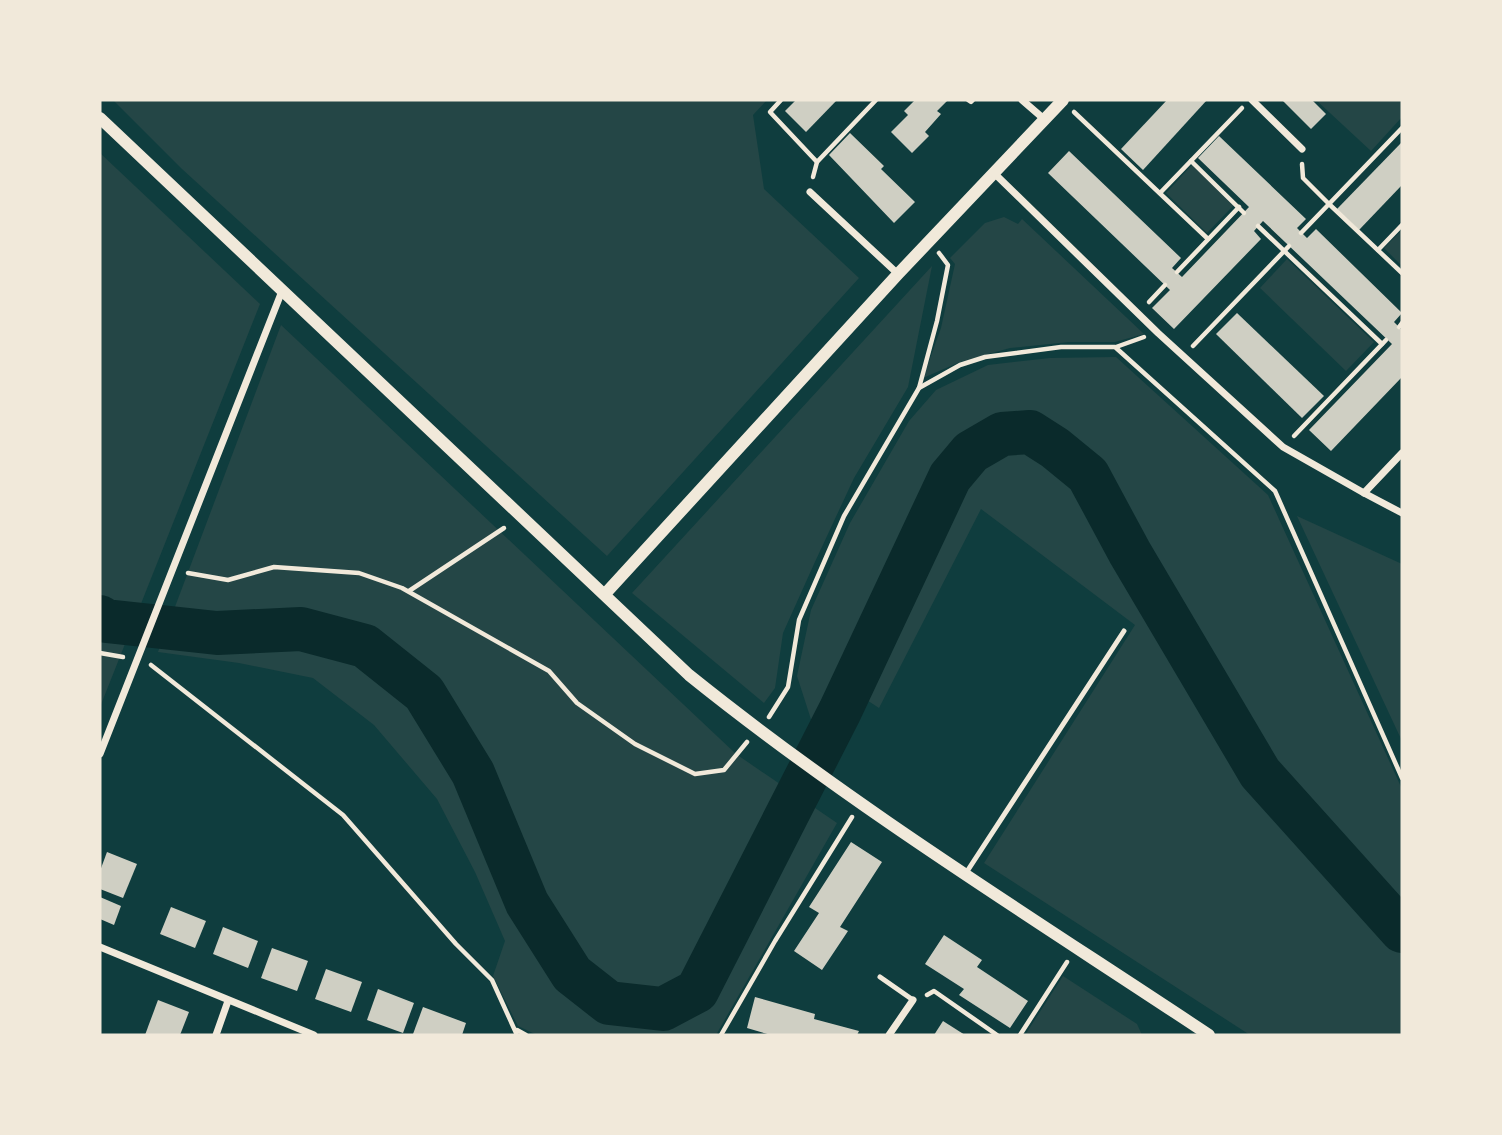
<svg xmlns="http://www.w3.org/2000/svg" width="1502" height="1135" viewBox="0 0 1502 1135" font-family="'Libre Baskerville',serif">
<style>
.green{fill:#244646}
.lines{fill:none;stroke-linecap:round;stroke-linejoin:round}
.river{stroke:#0a2a2b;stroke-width:44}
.building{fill:#cfcfc3}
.path{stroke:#f1e9da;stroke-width:4.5}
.service{stroke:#f1e9da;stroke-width:5}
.minor{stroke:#f1e9da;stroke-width:7}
.tertiary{stroke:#f1e9da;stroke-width:12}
</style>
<rect width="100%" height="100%" fill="#0f3d3e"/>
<g class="green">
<path d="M113,100H767L753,115L764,189L859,278L607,556L182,169Z"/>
<path d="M1316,100H1402V117L1371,151Z"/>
<path d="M100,153L260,304L100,707Z"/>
<path d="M1192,165L1234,205L1207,233L1166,193Z"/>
<path d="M1004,217L1018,224L1022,219L1144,334L1115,342H1069L1010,348L960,362L923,378L941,328L955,264L950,258L985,223Z"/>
<path d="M1402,230V266L1384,248Z"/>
<path d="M1287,259L1374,342L1346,371L1260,288Z"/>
<path d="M932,266L908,387L854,478L814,564L783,633L775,688L764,703L632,593Z"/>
<path d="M281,325L736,754L837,823L716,1035H537L518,1026L493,976L505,941L475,872L437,799L374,725L313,678L239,663L158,652Z"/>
<path d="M1116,357L1268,495L1402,789V909L1275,761L1099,471L1034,419L978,435L931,485L929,523L864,633L817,738L797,676L811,610L850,523L909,421L936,390L988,365L1050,358Z"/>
<path d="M1008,446L1029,450L1050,462L1075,482L1126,573L1257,777L1402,948V1035H1250L984,863L1135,625L981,509L879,708L856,693L954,492L980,461Z"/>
<path d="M1297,516L1402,564V741Z"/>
<path d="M1063,976L1137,1024L1142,1035H1025Z"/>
</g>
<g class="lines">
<path class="river" d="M100,617L106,621L217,633L301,629L365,646L424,693L473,773L527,903L572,974L609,1003L663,1009L697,991L840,711L950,477L971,452L1002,434L1030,432L1055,448L1088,475L1130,553L1260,773L1402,931"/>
</g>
<g class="building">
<path d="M796,100H837L806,132L785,111Z"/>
<path d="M915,100H948L937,111L941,114L925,132L929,136L912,153L891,132L908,115L904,111Z"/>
<path d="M1167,100H1207L1143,170L1121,149Z"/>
<path d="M1282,100H1312L1326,114L1311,129Z"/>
<path d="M850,133L884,166L881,169L915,202L894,223L829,155Z"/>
<path d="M1219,136L1306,219L1297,228L1307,238L1316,229L1402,313L1394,322L1402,330V377L1331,451L1309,430L1392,344L1263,221L1254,231L1261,239L1174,329L1152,308L1170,290L1048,173L1069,151L1181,258L1172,268L1182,277L1249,207L1198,158Z"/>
<path d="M1402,142V185L1359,230L1337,209Z"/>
<path d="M1237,313L1324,396L1302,418L1216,334Z"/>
<path d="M851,842L882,862L840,927L848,931L822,970L794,951L819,913L809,907Z"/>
<path d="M107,852L137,864L123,898L100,889V871Z"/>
<path d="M100,897L121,906L114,925L100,919Z"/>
<path d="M171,907L206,921L195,948L160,934Z"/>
<path d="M223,927L258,941L248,968L213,954Z"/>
<path d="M944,935L982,960L977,967L1028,1001L1010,1028L959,995L964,989L925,964Z"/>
<path d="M272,948L308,961L297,991L261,978Z"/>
<path d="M326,969L362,982L351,1012L315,999Z"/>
<path d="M378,989L414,1003L403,1033L367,1020Z"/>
<path d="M755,997L815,1014L814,1019L859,1031L857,1035H771L747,1028Z"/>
<path d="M158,1000L189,1012L180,1035H145Z"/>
<path d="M423,1007L466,1023L462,1035L413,1034Z"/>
<path d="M943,1021L965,1035H934Z"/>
</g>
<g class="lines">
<g class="path">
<path d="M781,100L770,112L817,162"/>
<path d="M968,100L971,102L973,100"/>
<path d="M1074,112L1208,239"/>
<path d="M1191,161L1244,213"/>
<path d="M1302,164L1303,178L1329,204L1402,128"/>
<path d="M813,177L817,162L876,100"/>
<path d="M1160,193L1242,108"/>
<path d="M1258,226L1382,344"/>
<path d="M1301,233L1329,204L1402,273"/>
<path d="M1378,250L1402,225"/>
<path d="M1177,272L1239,207"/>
<path d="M1149,302L1165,285"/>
<path d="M1399,327L1402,323"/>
<path d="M1193,346L1289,246"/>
<path d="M1116,347L1144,337"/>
<path d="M919,388L937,321L948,265L939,253"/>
<path d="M1294,436L1386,340"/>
<path d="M188,573L228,580L274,567L359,573L402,588L549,671L577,703L635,744L695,774L724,770L747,742"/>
<path d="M409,591L504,528"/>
<path d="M100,653L123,657"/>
<path d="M151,665L343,815L456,944L492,980L517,1035"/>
<path d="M769,717L788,687L799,620L844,516L919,388L960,365L985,357L1061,347H1115L1275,491L1402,778"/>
<path d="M927,995L934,991L997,1035"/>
<path d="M517,1030L526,1035"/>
<path d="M721,1035L775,941L852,817"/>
<path d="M1020,1035L1067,962"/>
</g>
<g class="service">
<path d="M966,873L1124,631"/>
<path d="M880,977L913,1000"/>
</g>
<g class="minor">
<path d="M1022,100L1044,119"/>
<path d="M1252,100L1302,149"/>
<path d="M994,173L1158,333L1283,447L1364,493L1402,513"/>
<path d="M810,192L898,274"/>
<path d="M1364,493L1402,453"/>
<path d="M100,754L282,291"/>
<path d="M100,947L314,1035"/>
<path d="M216,1035L228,1001"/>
<path d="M889,1035L913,1000"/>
</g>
<g class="tertiary">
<path d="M100,118L689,675C853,807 1033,918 1209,1035"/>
<path d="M605,594L898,274L1063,100"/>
</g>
</g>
<rect width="1502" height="1135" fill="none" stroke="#f1e9da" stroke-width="203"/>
</svg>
